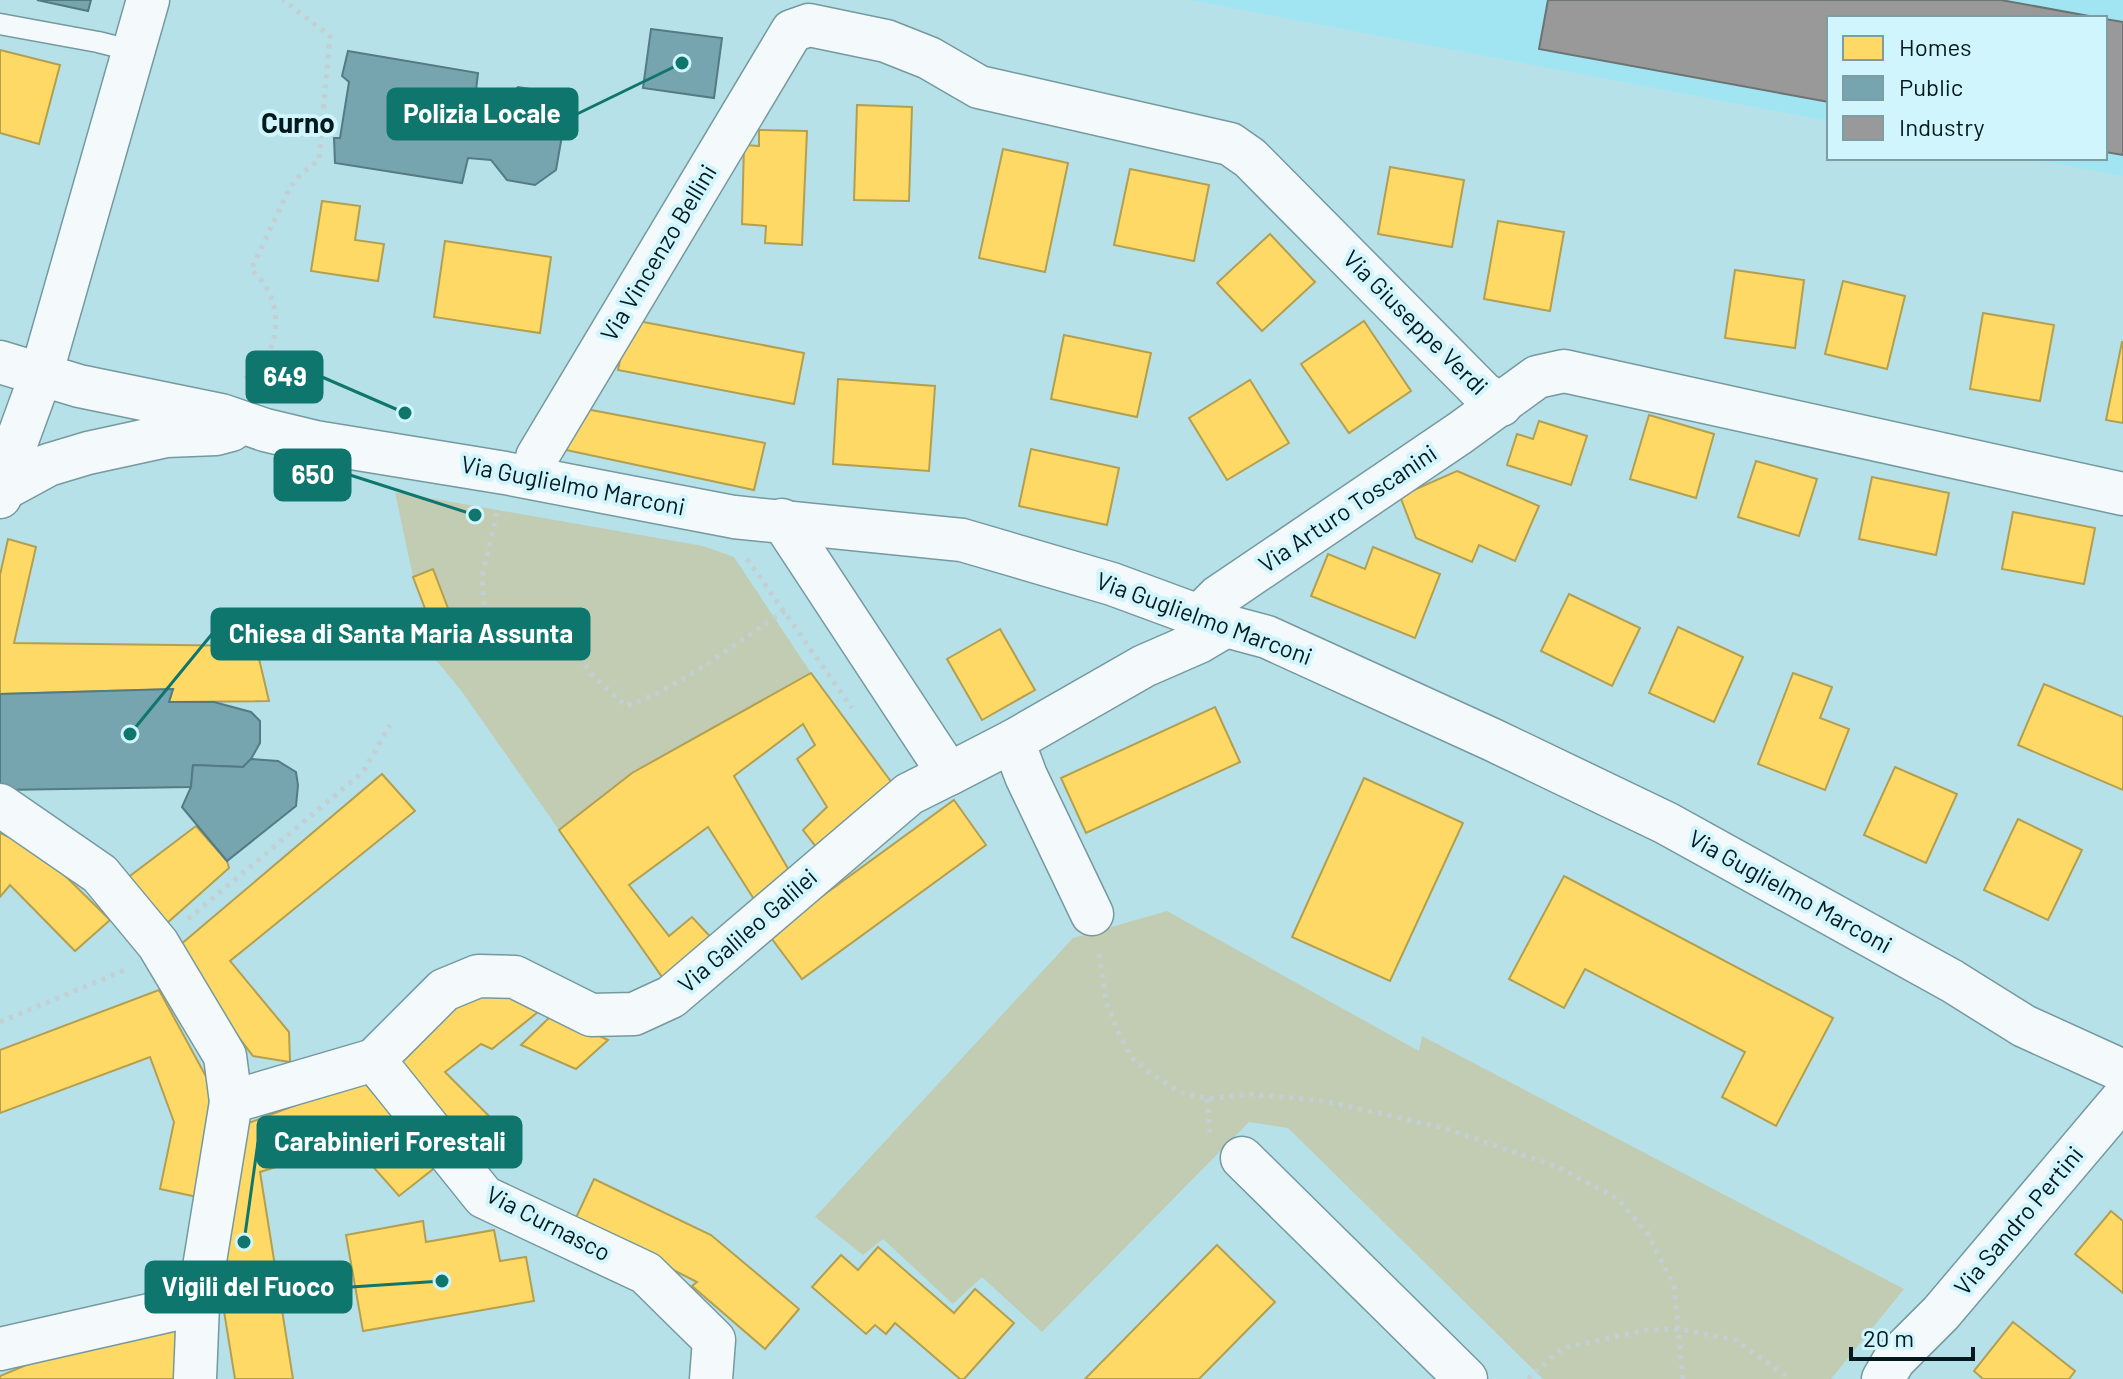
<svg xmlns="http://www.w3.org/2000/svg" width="2123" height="1379" viewBox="0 0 2123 1379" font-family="Barlow,sans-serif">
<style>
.built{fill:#a1e5f2}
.green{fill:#c2ccb3}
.homes{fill:#ffd966;stroke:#b39f50;stroke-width:2}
.public{fill:#76a5af;stroke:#547b83;stroke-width:2}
.industry{fill:#999;stroke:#6c7374;stroke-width:2}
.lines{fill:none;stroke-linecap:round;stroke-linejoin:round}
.service-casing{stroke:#75999f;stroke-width:23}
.minor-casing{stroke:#75999f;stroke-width:45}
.path{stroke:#c3cfd2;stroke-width:5;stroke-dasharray:4 6;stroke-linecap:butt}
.service{stroke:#f4fafc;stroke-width:20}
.minor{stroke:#f4fafc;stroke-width:42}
.labels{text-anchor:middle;stroke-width:8;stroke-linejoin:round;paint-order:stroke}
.street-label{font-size:24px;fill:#03191d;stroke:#d0f5fd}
.quarter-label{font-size:28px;font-weight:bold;fill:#03191d;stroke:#d0f5fd}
.leader{fill:none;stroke:#0f766e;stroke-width:3}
.callout-dot{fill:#0f766e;stroke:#d0f5fd;stroke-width:3}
.callout{fill:#0f766e;stroke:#0f766e;stroke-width:3}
.callout-label{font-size:26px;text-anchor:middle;font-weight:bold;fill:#fff}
</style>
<rect width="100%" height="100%" fill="#b6e1e9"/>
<path class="built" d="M1190,0H2123V176L2027,158H2105V18H1829V121Z"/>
<g class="green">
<path d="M395,492L703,546L734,557L811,673L632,773L559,830L460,689L429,652V619L413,577Z"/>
<path d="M1167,911L1419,1051L1422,1036L1904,1289L1831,1379H1543L1288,1128L1249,1122L1042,1332L982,1277L953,1304L883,1239L863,1255L815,1217L1073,938Z"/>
</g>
<g class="homes">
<path d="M0,50L60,65L39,144L0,133Z"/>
<path d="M857,105L912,107L909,201L854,200Z"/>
<path d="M759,130L807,131L802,245L765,243L766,226L742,224L744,145L759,146Z"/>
<path d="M1003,149L1068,163L1045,272L979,258Z"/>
<path d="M1390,167L1464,180L1452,247L1378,234Z"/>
<path d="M1130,169L1209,185L1194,261L1114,245Z"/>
<path d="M322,201L360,206L355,240L384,244L378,281L311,271Z"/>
<path d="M1498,221L1564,232L1550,311L1484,299Z"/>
<path d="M1270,234L1315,282L1262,331L1217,283Z"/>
<path d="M445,241L551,257L540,333L434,317Z"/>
<path d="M1735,270L1804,280L1795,348L1725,338Z"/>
<path d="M1843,281L1905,296L1887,369L1825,354Z"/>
<path d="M1983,313L2054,325L2040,401L1970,389Z"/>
<path d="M628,319L804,353L794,404L618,370Z"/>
<path d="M1364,321L1411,391L1349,433L1301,364Z"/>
<path d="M1064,335L1151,353L1137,417L1051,399Z"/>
<path d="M2122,342H2123V423L2106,420Z"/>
<path d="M838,379L935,386L929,471L833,464Z"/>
<path d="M1250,380L1289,443L1227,480L1189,418Z"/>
<path d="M570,406L765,443L754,490L566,450Z"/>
<path d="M1649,415L1714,434L1696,498L1630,479Z"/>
<path d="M1539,421L1587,436L1571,485L1507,465L1517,434L1533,439Z"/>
<path d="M1031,449L1119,468L1107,525L1019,506Z"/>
<path d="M1756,461L1817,479L1799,536L1738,517Z"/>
<path d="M1457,471L1539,506L1515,561L1479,545L1472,562L1416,538L1400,496Z"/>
<path d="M1872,477L1949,493L1936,555L1859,539Z"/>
<path d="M2013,512L2095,528L2084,584L2002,569Z"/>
<path d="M8,539L36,547L14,643L256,646L269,701L169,702L173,689L0,694V575Z"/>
<path d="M1373,547L1440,574L1415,638L1311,596L1328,554L1365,569Z"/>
<path d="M433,569L449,611L429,619L413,577Z"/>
<path d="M1569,594L1640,628L1612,686L1541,651Z"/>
<path d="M1678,627L1743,657L1714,722L1649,693Z"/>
<path d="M1000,629L1035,690L982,720L947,659Z"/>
<path d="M811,673L892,783L817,848L803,830L827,807L797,759L815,745L803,724L734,776L790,872L757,904L708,827L629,885L669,936L692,917L717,944L667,984L559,830L632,773Z"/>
<path d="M1793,673L1832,687L1820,718L1849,729L1825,790L1758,764Z"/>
<path d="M2044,684L2123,717V790L2018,745Z"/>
<path d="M1215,707L1240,762L1086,833L1061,778Z"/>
<path d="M1895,767L1957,794L1926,863L1864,835Z"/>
<path d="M382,774L415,811L230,961L289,1032L290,1062L253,1056L173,951Z"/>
<path d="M1364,778L1463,823L1390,981L1292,937Z"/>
<path d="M954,800L986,845L802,979L769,935Z"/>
<path d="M2018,819L2082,850L2048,920L1984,890Z"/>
<path d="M196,826L227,861L229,868L166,924L126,879Z"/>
<path d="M0,833L41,852L110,920L75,951L10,885L0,897Z"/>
<path d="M1564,876L1833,1018L1776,1126L1722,1097L1745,1052L1585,969L1564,1008L1509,979Z"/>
<path d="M159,990L215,1093L202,1198L160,1189L174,1122L150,1057L0,1113V1050Z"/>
<path d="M476,990L519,996L543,1008L492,1049L481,1044L445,1072L505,1132L476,1161L400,1083V1051Z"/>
<path d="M553,1014L608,1040L576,1069L521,1045Z"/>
<path d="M362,1080L437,1166L399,1196L352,1143L260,1172L293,1379H235L218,1274L233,1129Z"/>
<path d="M594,1179L711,1235L799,1309L765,1349L692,1286L697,1282L575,1220Z"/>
<path d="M2111,1211L2123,1221V1293L2075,1254Z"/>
<path d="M423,1221L426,1242L494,1230L500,1261L526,1257L534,1301L363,1331L346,1235Z"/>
<path d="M1217,1245L1275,1302L1199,1379H1085Z"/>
<path d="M878,1247L954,1313L975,1289L1014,1323L964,1379H960L895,1323L886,1334L875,1325L866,1334L812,1287L841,1255L858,1270Z"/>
<path d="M2013,1322L2075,1371L2069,1379H1983L1974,1371Z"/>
<path d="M179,1329L182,1379H0V1376L95,1336Z"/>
</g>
<g class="public">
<path d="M37,0H91L88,11Z"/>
<path d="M651,29L722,38L714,98L643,88Z"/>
<path d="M348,51L478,73L475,99L501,103L518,87L549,92L566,113L556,170L535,185L507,180L491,160L468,158L462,183L335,163L334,138H340L349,82L342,76Z"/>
<path d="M173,689L169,702H214L251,712L260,721V743L251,759L243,767L193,765L191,787L0,790V694Z"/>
<path d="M251,759L278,761L296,772L298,785L296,806L227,861L182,807L191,787L193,765L243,767Z"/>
</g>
<g class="industry">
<path d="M1548,0H2001L2100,18H1829V102L1539,49Z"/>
<path d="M2105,19L2123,22V155L2105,152Z"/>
</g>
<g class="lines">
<defs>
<path id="service" d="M0,24L98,42L134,51"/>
<g id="minor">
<path d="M0,362L79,386L221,415L265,430L315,442L505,473L734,517L962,540L1112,584L1226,626L1267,637L1493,740L1666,823L1952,981L2024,1026L2123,1071"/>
<path d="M535,478L537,457L792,31L809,25L886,41L929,58L979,87L1230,144L1250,158L1483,393L1501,405"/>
<path d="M2,490L48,465L88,453L166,436L216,434L231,430"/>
<path d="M0,497L14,449L41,375L148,0"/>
<path d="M782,520L949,774L1013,741L1144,666L1199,642L1226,626"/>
<path d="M1199,616L1218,597L1460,433L1537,377L1564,371L2123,494"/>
<path d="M1013,741L1026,776L1092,914"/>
<path d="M0,805L100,874L158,944L225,1056L231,1102L198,1304L0,1349"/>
<path d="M374,1060L484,1197L646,1273L714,1340L711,1379"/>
<path d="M231,1102L374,1060L444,990L478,976L515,977L591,1015L634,1014L671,997L909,794L949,774"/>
<path d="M1242,1158L1466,1379"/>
<path d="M195,1379L198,1304"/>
<path d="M1883,1379L1894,1360L1941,1313L2123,1098"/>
</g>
</defs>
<use href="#service" class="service-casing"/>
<use href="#minor" class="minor-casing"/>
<g class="path">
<path d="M245,379C252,372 260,364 266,356C284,329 276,289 251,270L290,187L302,173L319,160L330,36L283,0"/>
<path d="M497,513L482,577L485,612L504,631L545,637L574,649L592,675L626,706C681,688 736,642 785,611"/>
<path d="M747,559L852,708"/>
<path d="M188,919L363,772L390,725"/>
<path d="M1099,954L1106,1001L1118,1032L1131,1057L1151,1074L1180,1092L1207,1099L1250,1094L1324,1101L1444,1128L1558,1167L1618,1199L1648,1234L1674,1286L1683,1379"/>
<path d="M0,1022L125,970"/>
<path d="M1207,1099L1210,1134"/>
<path d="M1528,1379L1563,1348L1647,1330L1679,1329L1735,1340L1790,1379"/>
</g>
<use href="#service" class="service"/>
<use href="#minor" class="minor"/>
</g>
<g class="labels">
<g class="street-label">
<text transform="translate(659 253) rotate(-59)" y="8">Via Vincenzo Bellini</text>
<text transform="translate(1415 323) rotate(45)" y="8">Via Giuseppe Verdi</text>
<text transform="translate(573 486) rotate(11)" y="8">Via Guglielmo Marconi</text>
<text transform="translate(1348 509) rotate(-34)" y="8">Via Arturo Toscanini</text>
<text transform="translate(1204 619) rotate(20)" y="8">Via Guglielmo Marconi</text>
<text transform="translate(1790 892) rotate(29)" y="8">Via Guglielmo Marconi</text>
<text transform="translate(748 931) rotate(-41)" y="8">Via Galileo Galilei</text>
<text transform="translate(2019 1221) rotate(-50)" y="8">Via Sandro Pertini</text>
<text transform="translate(548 1224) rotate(27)" y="8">Via Curnasco</text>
</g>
<g class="quarter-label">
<text x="298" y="133">Curno</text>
</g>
</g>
<path class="leader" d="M682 63L577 114M405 413L322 377M475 515L350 475M130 734L212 634M244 1242L258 1142M442 1281L351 1287"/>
<g class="callout-dot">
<circle cx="682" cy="63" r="8"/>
<circle cx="405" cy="413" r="8"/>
<circle cx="475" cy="515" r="8"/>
<circle cx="130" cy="734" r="8"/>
<circle cx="244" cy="1242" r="8"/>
<circle cx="442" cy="1281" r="8"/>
</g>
<g class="callout">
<rect x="388" y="89" width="189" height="50" rx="8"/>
<rect x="247" y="352" width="75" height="50" rx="8"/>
<rect x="275" y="450" width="75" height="50" rx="8"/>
<rect x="212" y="609" width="377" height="50" rx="8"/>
<rect x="258" y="1117" width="263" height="50" rx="8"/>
<rect x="146" y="1262" width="205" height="50" rx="8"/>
</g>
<g class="callout-label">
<text x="482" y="123">Polizia Locale</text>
<text x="285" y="386">649</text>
<text x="313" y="484">650</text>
<text x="401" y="643">Chiesa di Santa Maria Assunta</text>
<text x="390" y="1151">Carabinieri Forestali</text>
<text x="248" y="1296">Vigili del Fuoco</text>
</g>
<rect x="1827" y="16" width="280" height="144" fill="#d0f5fd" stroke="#7e9da3" stroke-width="2"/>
<rect x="1843" y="36" width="40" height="24" fill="#ffd966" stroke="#7e9da3" stroke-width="2"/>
<text x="1899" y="56" font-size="24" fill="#03191d">Homes</text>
<rect x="1843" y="76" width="40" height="24" fill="#76a5af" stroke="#7e9da3" stroke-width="2"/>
<text x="1899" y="96" font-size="24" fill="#03191d">Public</text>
<rect x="1843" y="116" width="40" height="24" fill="#999999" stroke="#7e9da3" stroke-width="2"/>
<text x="1899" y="136" font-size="24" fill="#03191d">Industry</text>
<path d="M1851 1347v12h122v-12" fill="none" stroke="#03191d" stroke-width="4"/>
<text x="1863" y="1347" font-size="24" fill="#03191d" stroke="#d0f5fd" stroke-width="6" paint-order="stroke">20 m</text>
</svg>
